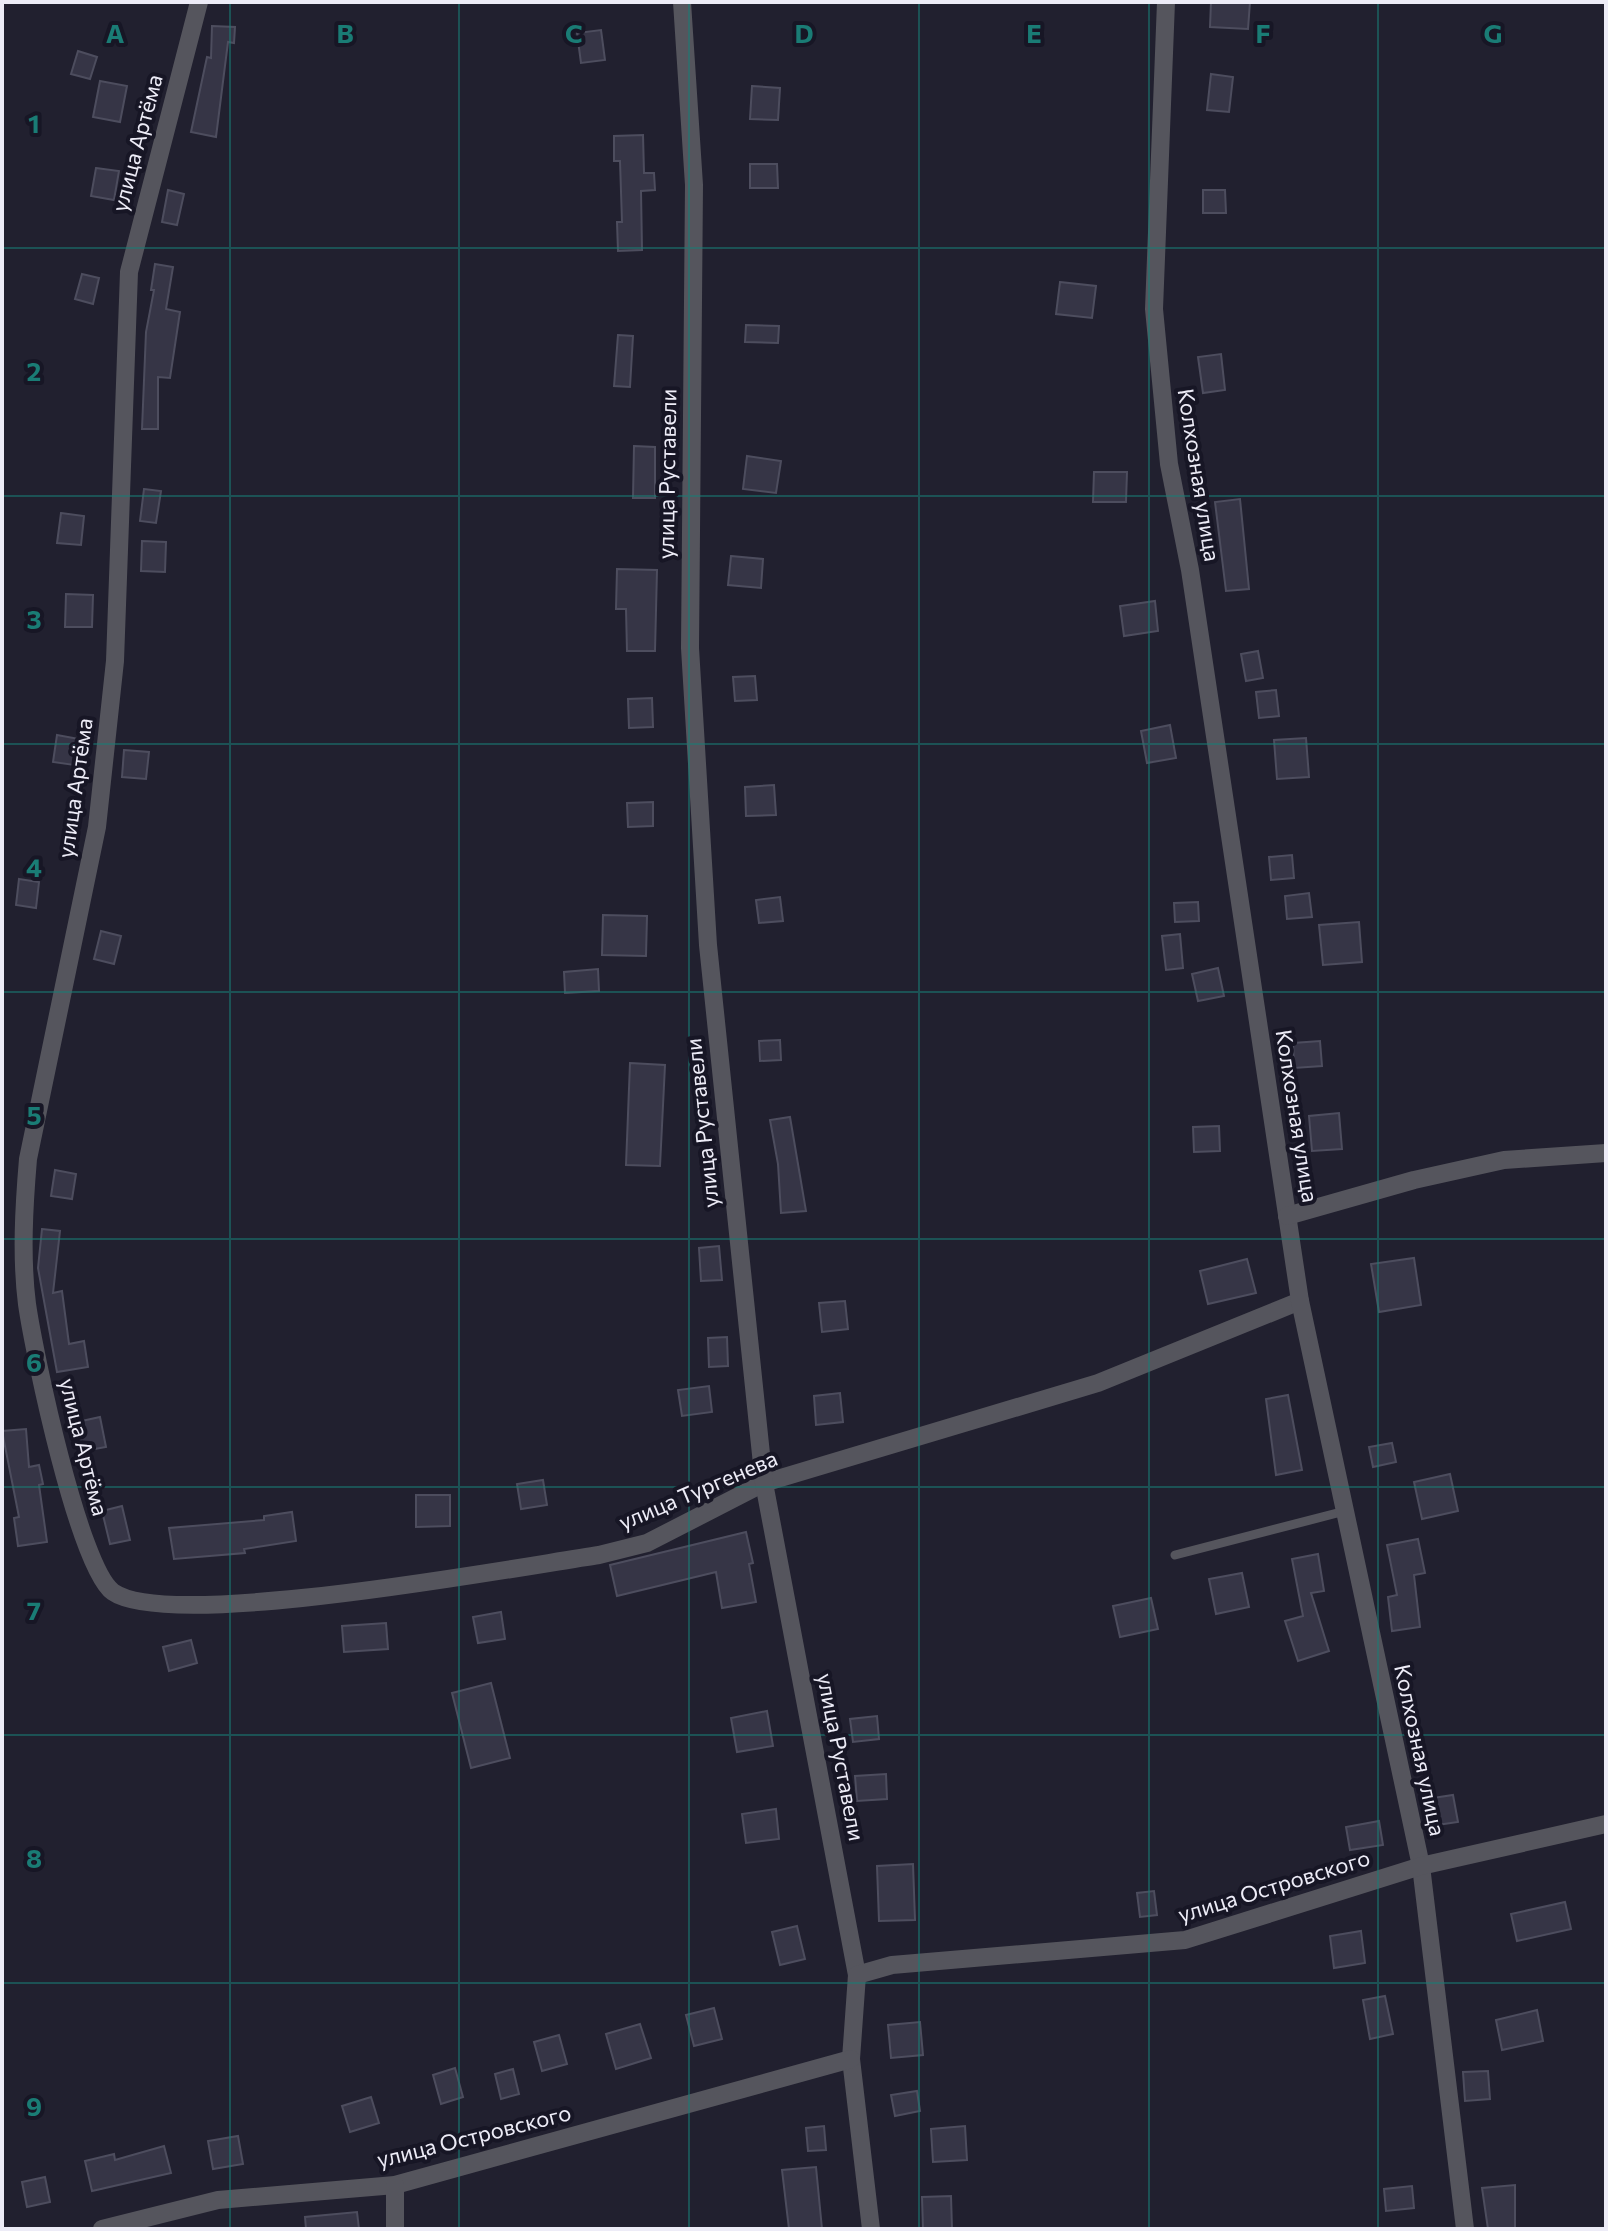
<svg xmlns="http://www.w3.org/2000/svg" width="1608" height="2231" viewBox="0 0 1608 2231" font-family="Commissioner,sans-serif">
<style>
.building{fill:#363546;stroke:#4d4d5e;stroke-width:2}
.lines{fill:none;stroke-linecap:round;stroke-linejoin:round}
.lane{stroke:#55555d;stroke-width:9}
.street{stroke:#55555d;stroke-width:18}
.grid{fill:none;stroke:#1a7c75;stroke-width:2;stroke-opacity:0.55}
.labels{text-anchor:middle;stroke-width:8;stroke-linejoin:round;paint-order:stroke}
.street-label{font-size:22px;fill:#edecf7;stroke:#171625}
.grid-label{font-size:26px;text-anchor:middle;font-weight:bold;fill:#1a7c75;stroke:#171625;stroke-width:8;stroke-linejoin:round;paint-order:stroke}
</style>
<rect width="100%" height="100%" fill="#21202f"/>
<g class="building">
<path d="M1211,2H1250L1248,29L1210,27Z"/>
<path d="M212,26L235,27L234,43L228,42L216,137L191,132L207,57L211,58Z"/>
<path d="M601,30L605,60L581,63L577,33Z"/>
<path d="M78,51L97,57L90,79L71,74Z"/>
<path d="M1211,74L1233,77L1229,112L1207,110Z"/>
<path d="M100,81L127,86L120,122L93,117Z"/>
<path d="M752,86L780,88L778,120L750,119Z"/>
<path d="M643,135L644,173H654L655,190L641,191L642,250L618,251L617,222H622L620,161H614V136Z"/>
<path d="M750,164H777L778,188H750Z"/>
<path d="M96,168L119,171L114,200L91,196Z"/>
<path d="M168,190L184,194L177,225L162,222Z"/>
<path d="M1203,190H1225L1226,213H1203Z"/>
<path d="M155,264L173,267L166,309L180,312L170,378L158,377V429H142L146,332L154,290H151Z"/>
<path d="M82,274L99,278L93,304L75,299Z"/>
<path d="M1060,282L1096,286L1092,318L1056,314Z"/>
<path d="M746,325L779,326L778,343L745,342Z"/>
<path d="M618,335L633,336L630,387L614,386Z"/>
<path d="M1221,354L1225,390L1203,393L1198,357Z"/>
<path d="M634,446L655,447V498H633Z"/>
<path d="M747,456L781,461L776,493L743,489Z"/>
<path d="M1094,472H1127L1126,502H1093Z"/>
<path d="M144,489L161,491L156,523L140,521Z"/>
<path d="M1240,499L1249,589L1226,591L1215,502Z"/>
<path d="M61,513L84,516L81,545L57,543Z"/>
<path d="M142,541L166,542L165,572L141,571Z"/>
<path d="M731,556L763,559L761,588L728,585Z"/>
<path d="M617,569L657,570L655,651H627L626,609H616Z"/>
<path d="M66,594L93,595L92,627H65Z"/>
<path d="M1155,601L1158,631L1124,636L1120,606Z"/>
<path d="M1258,651L1263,678L1246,681L1241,654Z"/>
<path d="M755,676L757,700L735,701L733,677Z"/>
<path d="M1276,690L1279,716L1259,718L1256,692Z"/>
<path d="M652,698L653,727L629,728L628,699Z"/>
<path d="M1170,725L1176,758L1147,763L1141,731Z"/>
<path d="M57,735L79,739L74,765L53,762Z"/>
<path d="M1306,738L1309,777L1277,779L1274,740Z"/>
<path d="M124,750L149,752L146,779L122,777Z"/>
<path d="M774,785L776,815L746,816L745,787Z"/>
<path d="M653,802V826L628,827L627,803Z"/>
<path d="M1292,855L1294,878L1271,880L1269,857Z"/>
<path d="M19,879L39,882L36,908L16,905Z"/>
<path d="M1309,893L1312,917L1287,919L1285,896Z"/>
<path d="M780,897L783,921L759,923L756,900Z"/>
<path d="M1198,902L1199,921L1175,922L1174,903Z"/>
<path d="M603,915L647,916L646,956L602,955Z"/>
<path d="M1359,922L1362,962L1323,965L1319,925Z"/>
<path d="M101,931L121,936L114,964L94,959Z"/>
<path d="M1180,934L1183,968L1166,970L1162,936Z"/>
<path d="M1218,968L1224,996L1198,1001L1192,974Z"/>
<path d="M598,969L599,991L565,993L564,972Z"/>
<path d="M780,1040L781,1060L760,1061L759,1041Z"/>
<path d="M1320,1041L1322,1066L1294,1068L1293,1043Z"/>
<path d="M630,1063L665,1065L660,1166L626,1165Z"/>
<path d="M1339,1113L1342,1149L1312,1151L1309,1116Z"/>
<path d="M790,1117L806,1211L781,1213L778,1164L770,1120Z"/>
<path d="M1219,1126L1220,1151L1194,1152L1193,1127Z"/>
<path d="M55,1170L76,1174L72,1199L51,1196Z"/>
<path d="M42,1229L60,1231L53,1293L62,1291L69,1344L84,1341L88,1367L57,1372L38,1268Z"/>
<path d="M719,1246L722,1280L701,1281L699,1248Z"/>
<path d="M1414,1258L1421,1305L1379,1312L1371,1264Z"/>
<path d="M1247,1259L1256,1293L1208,1304L1200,1271Z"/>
<path d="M845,1301L848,1329L822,1332L819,1303Z"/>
<path d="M727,1337L728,1366L709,1367L708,1338Z"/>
<path d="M709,1386L712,1412L682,1416L678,1390Z"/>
<path d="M840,1393L843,1422L816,1425L814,1396Z"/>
<path d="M1288,1395L1302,1470L1276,1475L1266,1399Z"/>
<path d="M100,1417L106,1447L83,1451L77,1422Z"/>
<path d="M26,1429L29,1467L39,1465L43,1484L39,1485L47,1542L18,1546L14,1518L19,1517L2,1431Z"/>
<path d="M1392,1443L1396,1462L1373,1467L1369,1447Z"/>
<path d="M1450,1474L1458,1511L1422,1519L1414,1482Z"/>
<path d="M543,1480L547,1505L521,1509L517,1484Z"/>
<path d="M416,1495H450V1526L416,1527Z"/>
<path d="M122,1506L130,1540L110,1544L102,1511Z"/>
<path d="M292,1512L296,1541L244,1549L245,1553L174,1559L169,1528L264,1520V1516Z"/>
<path d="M746,1532L753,1563L749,1564L756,1602L722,1608L716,1572L617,1596L610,1565Z"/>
<path d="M1418,1539L1425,1573L1414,1575L1420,1627L1392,1631L1388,1597L1397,1595L1387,1545Z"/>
<path d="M1318,1554L1324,1591L1311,1593L1329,1651L1298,1661L1285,1621L1303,1616L1292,1559Z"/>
<path d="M1242,1573L1249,1607L1216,1614L1209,1579Z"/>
<path d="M1151,1598L1158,1629L1120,1637L1113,1606Z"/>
<path d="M501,1612L505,1639L478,1643L473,1617Z"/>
<path d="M386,1623L388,1649L344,1652L342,1626Z"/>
<path d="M191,1640L197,1663L169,1671L163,1647Z"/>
<path d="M491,1683L510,1758L471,1768L452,1693Z"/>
<path d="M767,1711L773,1746L737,1752L731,1718Z"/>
<path d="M877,1716L879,1739L853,1742L850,1719Z"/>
<path d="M886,1774L887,1799L857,1801L855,1776Z"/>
<path d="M1453,1795L1458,1822L1430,1826L1426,1799Z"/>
<path d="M776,1809L779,1839L746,1843L742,1814Z"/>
<path d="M1379,1821L1383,1845L1350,1850L1346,1827Z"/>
<path d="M913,1864L915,1920L879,1921L877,1866Z"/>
<path d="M1154,1891L1157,1915L1140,1917L1137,1893Z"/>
<path d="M1565,1902L1571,1929L1517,1941L1511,1914Z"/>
<path d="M797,1926L805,1959L780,1965L772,1932Z"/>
<path d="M1361,1931L1365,1963L1334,1968L1330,1936Z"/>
<path d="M1385,1996L1393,2034L1370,2039L1363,2000Z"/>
<path d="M714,2008L722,2039L694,2046L686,2015Z"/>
<path d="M1537,2010L1543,2041L1502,2050L1496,2020Z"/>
<path d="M920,2022L923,2055L891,2058L888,2025Z"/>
<path d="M640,2024L651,2058L616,2069L606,2034Z"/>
<path d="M559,2035L567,2064L542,2071L534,2042Z"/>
<path d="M455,2068L463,2097L441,2104L433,2075Z"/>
<path d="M513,2069L519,2094L501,2099L495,2074Z"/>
<path d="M1488,2071L1490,2099L1465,2101L1463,2072Z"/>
<path d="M917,2091L920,2111L895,2116L891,2095Z"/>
<path d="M371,2097L379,2123L350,2132L342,2106Z"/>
<path d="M824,2126L826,2150L808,2151L806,2128Z"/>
<path d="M965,2126L967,2160L933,2162L931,2129Z"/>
<path d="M238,2136L243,2164L213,2169L208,2141Z"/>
<path d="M164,2146L171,2173L92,2191L85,2161L114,2154L115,2160Z"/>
<path d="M816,2167L822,2229H789L782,2170Z"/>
<path d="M45,2177L50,2202L27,2207L22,2182Z"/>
<path d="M1515,2185V2229H1488L1482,2188Z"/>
<path d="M1412,2186L1414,2208L1386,2211L1384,2189Z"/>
<path d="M951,2196L952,2229H923L922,2197Z"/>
<path d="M357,2212L359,2229H306L305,2217Z"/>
</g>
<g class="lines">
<path class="lane" d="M1175,1555L1345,1511"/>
<g class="street">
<path d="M199,2L129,272L115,661L97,827L28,1159C24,1206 21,1257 27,1304C34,1353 79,1568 113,1592C170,1632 517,1567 599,1555L647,1543L764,1483L1098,1383L1300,1301"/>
<path d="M682,2L694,185L690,648L708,945L764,1483L857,1975L851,2059L871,2229"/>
<path d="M1166,2L1154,309L1169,464L1190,570L1300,1301L1421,1866L1465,2229"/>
<path d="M1287,1216L1414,1180L1504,1160L1606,1153"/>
<path d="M857,1975L892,1965L1185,1940L1421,1866L1606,1824"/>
<path d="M102,2229L218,2200L395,2185L851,2059"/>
<path d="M395,2229V2185"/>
</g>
</g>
<path class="grid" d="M230,2V2229M459,2V2229M689,2V2229M919,2V2229M1149,2V2229M1378,2V2229M2,248H1606M2,496H1606M2,744H1606M2,992H1606M2,1239H1606M2,1487H1606M2,1735H1606M2,1983H1606"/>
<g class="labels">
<g class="street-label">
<text transform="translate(137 143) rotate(-75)" y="8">улица Артёма</text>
<text transform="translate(667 474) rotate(-89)" y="8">улица Руставели</text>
<text transform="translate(1199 475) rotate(81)" y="8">Колхозная улица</text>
<text transform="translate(75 788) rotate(-82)" y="8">улица Артёма</text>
<text transform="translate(1297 1116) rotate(81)" y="8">Колхозная улица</text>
<text transform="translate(702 1123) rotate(-96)" y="8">улица Руставели</text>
<text transform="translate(84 1447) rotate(76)" y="8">улица Артёма</text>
<text transform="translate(698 1490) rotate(-23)" y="8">улица Тургенева</text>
<text transform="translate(1420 1750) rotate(78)" y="8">Колхозная улица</text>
<text transform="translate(841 1757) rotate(79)" y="8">улица Руставели</text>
<text transform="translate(1274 1886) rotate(-17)" y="8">улица Островского</text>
<text transform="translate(474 2136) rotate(-14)" y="8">улица Островского</text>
</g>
</g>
<g class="grid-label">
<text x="115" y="43">A</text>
<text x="345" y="43">B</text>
<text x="574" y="43">C</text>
<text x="804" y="43">D</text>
<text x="1034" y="43">E</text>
<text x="1263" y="43">F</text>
<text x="1493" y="43">G</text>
<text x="34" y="133">1</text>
<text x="34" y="381">2</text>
<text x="34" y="629">3</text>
<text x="34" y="877">4</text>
<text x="34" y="1125">5</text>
<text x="34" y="1372">6</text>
<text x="34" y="1620">7</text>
<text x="34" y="1868">8</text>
<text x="34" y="2116">9</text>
</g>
<rect width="1608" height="2231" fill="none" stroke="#edecf7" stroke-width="8"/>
</svg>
